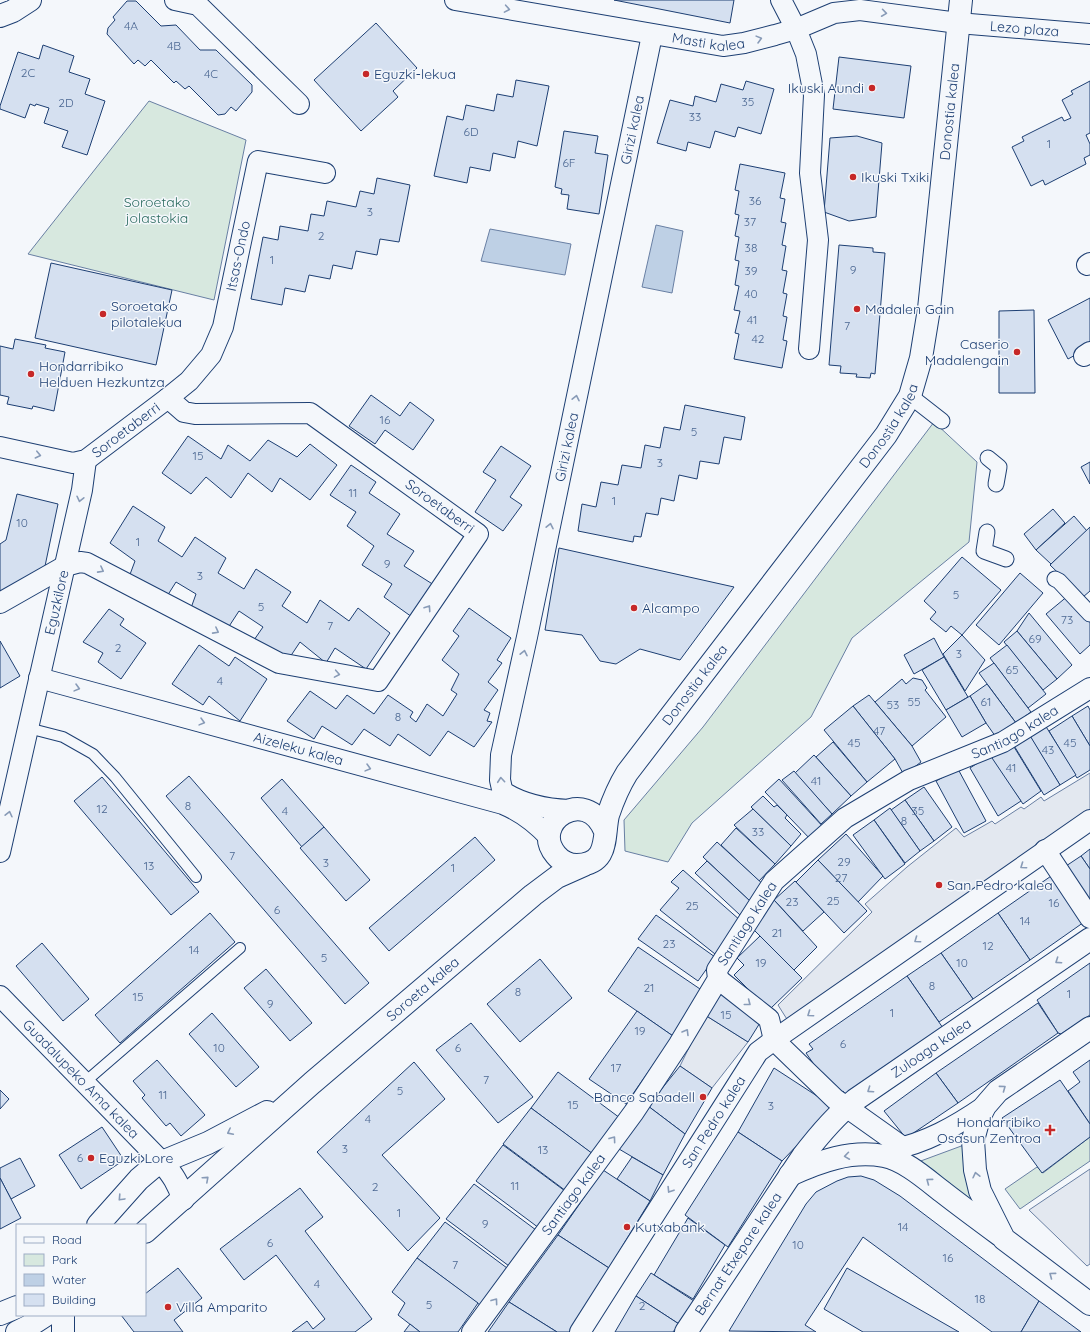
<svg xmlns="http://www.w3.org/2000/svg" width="1090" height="1332" viewBox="0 0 1090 1332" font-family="Quicksand,sans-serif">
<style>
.green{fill:#d7e8df;stroke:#687fa3}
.parking{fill:#e3e8f0;stroke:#687fa3}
.water{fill:#bed0e5;stroke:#687fa3}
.building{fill:#d5e0f0;stroke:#1d3f73}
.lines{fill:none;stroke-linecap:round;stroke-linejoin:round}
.service-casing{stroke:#1d3f73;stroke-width:12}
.pedestrian-casing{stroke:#1d3f73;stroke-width:17}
.minor-casing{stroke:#1d3f73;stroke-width:22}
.tertiary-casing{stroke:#1d3f73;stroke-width:24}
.service{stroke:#f4f7fb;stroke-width:10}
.pedestrian{stroke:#f4f7fb;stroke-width:15}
.minor{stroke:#f4f7fb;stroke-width:20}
.tertiary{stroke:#f4f7fb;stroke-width:22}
.oneway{stroke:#889bb7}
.poi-dot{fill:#c62828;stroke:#f4f7fb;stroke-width:1.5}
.labels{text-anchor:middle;stroke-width:3;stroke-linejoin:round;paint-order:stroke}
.number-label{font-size:12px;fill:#4b6792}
.street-label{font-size:14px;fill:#1d3f73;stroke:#f4f7fb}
.poi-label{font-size:14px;fill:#1d3f73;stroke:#f4f7fb;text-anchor:start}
.park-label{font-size:14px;fill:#2c6c60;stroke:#f4f7fb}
</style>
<rect width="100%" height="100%" fill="#f4f7fb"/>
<g class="green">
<path d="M149,101L246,140L214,300L28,254Z"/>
<path d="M934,422L977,462L969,542L852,638L811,717L692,823L668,862L625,851L624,820L703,727Z"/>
<path d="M1090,1137V1161L1020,1209L1005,1189L1037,1167L1043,1173Z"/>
<path d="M964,1145L987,1215L918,1162Z"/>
</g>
<g class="parking">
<path d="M1090,773V817L790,1024L778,1005L872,912L865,904L907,867L956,828L964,837L992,821L995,824L1021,807L1024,809L1041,797L1044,801Z"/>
<path d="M705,1015L748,1042L712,1088L680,1066Z"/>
<path d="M1090,1169V1264L1087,1266L1029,1210Z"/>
</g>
<g class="water">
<path d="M656,225L683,231L672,293L642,287Z"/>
<path d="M490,229L571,244L565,275L481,261Z"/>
</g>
<g class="building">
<path d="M614,0H734L730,23Z"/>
<path d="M127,1H136L161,26L176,25L200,50H216L252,85V92L236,111L231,107L225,114L218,115L189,86L185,89L176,81L174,83L151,60L145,66L138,60L134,64L107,34L108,28L115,20L113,17Z"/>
<path d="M376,23L417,68L393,91L398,97L361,131L314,80Z"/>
<path d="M43,45L74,56L69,72L90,79L85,94L105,101L87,155L62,147L68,131L44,123L49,108L36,104L35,106L30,104L25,118L0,109V106L18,52L39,59Z"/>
<path d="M839,57L911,66L904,118L833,109Z"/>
<path d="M516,80L549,86L537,146L518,141L515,158L493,153L490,171L470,167L467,183L434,176L447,116L463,120L466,105L494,111L497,94L513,97Z"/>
<path d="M746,81L774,89L761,134L738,127L735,137L715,131L710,148L688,142L686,151L657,143L670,100L693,106L695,96L716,102L721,84L743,90Z"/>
<path d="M1090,81V133L1086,135L1090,144V155L1084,158L1086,164L1045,185L1043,180L1031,186L1012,147L1024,141L1022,137L1062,117L1064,121L1071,118L1062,100L1073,94L1071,91Z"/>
<path d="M564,131L598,136L595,153L608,155L599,214L567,209L569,195L561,194L562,189L555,187Z"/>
<path d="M857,136L882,143L876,217L849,221L824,212L830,138Z"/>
<path d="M740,164L785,173L780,198L785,199L781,222L786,223L782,245L786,246L782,270L787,271L783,293L787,294L783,316L787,317L783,340L787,341L782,368L734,359L739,334L735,333L740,311L734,310L739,286L735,285L739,261L735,260L739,237L735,236L739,215L735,214L739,191L735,190Z"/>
<path d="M377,178L410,185L399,242L380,239L377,255L356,251L352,269L333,265L330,279L309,275L305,292L285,288L282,305L251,299L263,237L278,240L280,226L308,231L311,214L324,216L327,201L356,207L360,191L374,194Z"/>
<path d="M839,245L873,248V252L885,253L875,374L871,373L870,378L856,377L857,374L840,373L841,366L829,365Z"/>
<path d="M51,263L172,290L156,365L35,338Z"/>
<path d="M1090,298V347L1068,359L1048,320Z"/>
<path d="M1034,310L1035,393H999V311Z"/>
<path d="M15,339L46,345L45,348L65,352L54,411L33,406L32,409L7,404L9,397L0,395V346L13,349Z"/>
<path d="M371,395L400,416L410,402L434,420L413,450L385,430L375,444L349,426Z"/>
<path d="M685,405L745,417L741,440L724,437L719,464L700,461L697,479L679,475L674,501L661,498L658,515L646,513L641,537L634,536L633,542L578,531L582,504L596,507L601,482L618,485L622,465L641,468L645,445L660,448L664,427L680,430Z"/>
<path d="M188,436L221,459L228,445L250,461L268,440L297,457L310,444L337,465L310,500L280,478L272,492L248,473L231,498L206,477L191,494L162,473Z"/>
<path d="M501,446L531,466L510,497L522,505L503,531L475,512L496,480L483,472Z"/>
<path d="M1090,462V484L1081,467Z"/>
<path d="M351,465L376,482L369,493L400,514L387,534L414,551L404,566L434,585L412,617L384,597L392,584L362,565L374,546L347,526L356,512L330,495Z"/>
<path d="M17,494L58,504L44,571L0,595V544L6,540Z"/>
<path d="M133,506L165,527L158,541L182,557L195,537L226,558L218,573L244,589L256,569L291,592L282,606L307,623L320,600L349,621L358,608L390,633L366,669L335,648L326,663L300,642L286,663L254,640L263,627L239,611L226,631L191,608L196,594L176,582L164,601L129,577L135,561L110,543Z"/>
<path d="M1053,509L1065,523L1036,550L1024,534Z"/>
<path d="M1074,516L1087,531L1051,564L1036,550Z"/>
<path d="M1090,527V591L1083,597L1050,565Z"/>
<path d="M559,548L734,587L680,660L640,649L616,664L600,661L582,635L545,630Z"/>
<path d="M962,557L1001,590L962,635L951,626L946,632L930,619L936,612L924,601Z"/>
<path d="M1020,573L1043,593L999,645L976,625Z"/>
<path d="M1069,595L1090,619V645L1080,654L1046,614Z"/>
<path d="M469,608L511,638L497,660L502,663L488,682L498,690L484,710L490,713L487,721L492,722L474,747L448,731L430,756L398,734L390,746L364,729L352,745L322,726L314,739L287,721L310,691L336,709L347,695L374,714L388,695L413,712L410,717L416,722L427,704L443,716L457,694L451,690L459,674L442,660L459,636L453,631Z"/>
<path d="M109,609L124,619L120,625L146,643L121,679L98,662L103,653L83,642Z"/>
<path d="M1029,613L1072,665L1057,679L1017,631Z"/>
<path d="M1017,631L1057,679L1043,690L1004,642Z"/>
<path d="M962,635L985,660L965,691L943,654Z"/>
<path d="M934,638L944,657L914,674L904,655Z"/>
<path d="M0,641L20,676L0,688Z"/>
<path d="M199,645L229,666L235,657L267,679L240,721L209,696L203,705L172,684Z"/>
<path d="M1007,645L1046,694L1028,708L990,658Z"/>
<path d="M944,657L968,697L946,710L922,670Z"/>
<path d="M994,663L1031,712L1016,723L979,673Z"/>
<path d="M913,678L922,680L927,688L925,690L946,717L912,746L875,702L902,679L906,684Z"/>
<path d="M987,684L1019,727L998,740L986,723L970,696Z"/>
<path d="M869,695L912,746L921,762L904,775L895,759L853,706Z"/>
<path d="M970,696L986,723L962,737L946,710Z"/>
<path d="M853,706L895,759L867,782L824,730Z"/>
<path d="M1088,706L1090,710V746L1072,716Z"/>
<path d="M1072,716L1090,746V770L1077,778L1049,731Z"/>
<path d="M1045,725L1076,775L1060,785L1029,735Z"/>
<path d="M1029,734L1060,785L1044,795L1013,744Z"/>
<path d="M833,742L867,782L851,796L816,757Z"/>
<path d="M1011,742L1041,791L1023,804L990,757Z"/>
<path d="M814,755L851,796L832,814L795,773Z"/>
<path d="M990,755L1021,801L998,816L970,768Z"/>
<path d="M958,769L986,821L964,833L936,781Z"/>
<path d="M794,771L832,814L821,824L782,780Z"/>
<path d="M189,776L369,983L345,1004L166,796Z"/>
<path d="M102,777L199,892L171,915L74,801Z"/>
<path d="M282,779L324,827L302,847L261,798Z"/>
<path d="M779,779L825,829L813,842L765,792Z"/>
<path d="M924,787L952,827L934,841L905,800Z"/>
<path d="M763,796L774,807L777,805L787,815L785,818L801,834L791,846L751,807Z"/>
<path d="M905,800L934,841L920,851L891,810Z"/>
<path d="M890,808L920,851L905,863L874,820Z"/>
<path d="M753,809L791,846L775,864L734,825Z"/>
<path d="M874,820L905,864L885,879L853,835Z"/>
<path d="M324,827L370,880L346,901L300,848Z"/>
<path d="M736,828L775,864L759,881L721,845Z"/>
<path d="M846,834L883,876L858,902L818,860Z"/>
<path d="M475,837L495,860L389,951L369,928Z"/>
<path d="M717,842L766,887L751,902L703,857Z"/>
<path d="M1090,849V869L1081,856Z"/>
<path d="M1081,856L1090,869V908L1063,868Z"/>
<path d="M818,860L867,911L844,933L796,882Z"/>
<path d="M707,861L751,902L740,915L695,873Z"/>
<path d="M683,870L741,921L715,954L660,910L679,888L671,882Z"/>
<path d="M1054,874L1087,920L1030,960L998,913Z"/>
<path d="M795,881L824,912L803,931L774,900Z"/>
<path d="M774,900L817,947L794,970L750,926Z"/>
<path d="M210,913L235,942L120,1043L95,1015Z"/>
<path d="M998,913L1030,960L973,999L941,953Z"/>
<path d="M656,915L715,957L698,981L638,939Z"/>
<path d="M760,936L802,978L769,1010L734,975L744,965L737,958Z"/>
<path d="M42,943L89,999L63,1021L16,966Z"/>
<path d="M638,947L703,991L673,1036L608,991Z"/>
<path d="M941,953L973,999L939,1022L907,976Z"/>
<path d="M540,959L572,998L520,1042L487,1004Z"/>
<path d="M1090,963V1015L1061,1034L1058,1033L1037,1000Z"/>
<path d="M266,969L312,1023L290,1041L244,988Z"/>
<path d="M907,976L943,1028L846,1095L843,1091L836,1096L806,1053L813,1049L809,1044Z"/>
<path d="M721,989L763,1018L748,1042L705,1015Z"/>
<path d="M1038,1003L1058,1033L958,1103L936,1073Z"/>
<path d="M637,1011L673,1036L626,1104L589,1079Z"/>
<path d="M212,1013L259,1067L236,1087L189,1034Z"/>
<path d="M471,1023L533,1097L498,1123L436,1050Z"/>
<path d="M157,1060L205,1115L181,1136L170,1123L166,1126L142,1098L145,1095L133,1081Z"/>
<path d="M1090,1060V1124L1068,1091L1080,1082L1073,1072Z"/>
<path d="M414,1062L445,1099L382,1155L440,1218L408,1251L317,1152Z"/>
<path d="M680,1066L712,1088L685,1134L648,1106Z"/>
<path d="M774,1068L834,1107L782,1161L738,1132Z"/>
<path d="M558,1072L620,1118L594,1155L531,1108Z"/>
<path d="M936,1073L958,1103L906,1138L884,1111Z"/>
<path d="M1060,1080L1090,1124V1137L1042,1173L1002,1118Z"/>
<path d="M0,1090L9,1099L0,1109Z"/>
<path d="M648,1106L685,1134L663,1175L619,1149Z"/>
<path d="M531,1108L593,1154L566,1191L503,1144Z"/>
<path d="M102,1127L124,1160L81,1189L59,1155Z"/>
<path d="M738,1132L782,1161L728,1247L685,1215Z"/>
<path d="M503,1145L565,1191L539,1228L476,1181Z"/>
<path d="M632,1157L663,1175L650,1201L617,1179Z"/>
<path d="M20,1158L35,1186L11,1199L0,1178V1168Z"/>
<path d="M603,1170L650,1201L609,1268L558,1235Z"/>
<path d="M861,1176L874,1180L900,1196L1039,1301L1021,1332H992L863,1237L805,1325L816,1332L729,1331L806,1204L816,1192L837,1181L848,1177Z"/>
<path d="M0,1178L21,1218L0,1229Z"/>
<path d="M474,1184L536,1230L509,1266L446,1219Z"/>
<path d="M300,1188L323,1217L305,1231L372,1319L355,1332H292L307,1321L313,1329L325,1319L276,1255L244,1280L220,1249Z"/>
<path d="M688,1218L725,1245L693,1299L654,1275Z"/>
<path d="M445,1222L507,1268L480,1305L417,1258Z"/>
<path d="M558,1235L609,1268L571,1332H557L509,1302Z"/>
<path d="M417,1258L478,1303L458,1332H420L398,1315L405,1303L392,1292Z"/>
<path d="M178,1268L202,1298L174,1320L183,1332H134L121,1315H145V1294Z"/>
<path d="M847,1268L959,1332H863L824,1309Z"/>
<path d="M651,1273L694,1301L679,1324L636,1296Z"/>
<path d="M636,1296L679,1324L673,1332H615Z"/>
<path d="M1039,1301L1081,1332H1021Z"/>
<path d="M509,1302L557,1332H488Z"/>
<path d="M410,1324L420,1332H404Z"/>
</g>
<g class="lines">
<defs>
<g id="service">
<path d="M28,728L63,737L93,754L115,777L196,877"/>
<path d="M85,1082L240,948"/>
</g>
<g id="pedestrian">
<path d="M910,396L942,421"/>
<path d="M988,458L999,467L996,484"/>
<path d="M987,532L984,551L1006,559"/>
<path d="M1055,579L1059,581L1090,614"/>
</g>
<g id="minor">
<path d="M175,0L198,5L299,104"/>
<path id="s1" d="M455,0L723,46L744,43L775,35L796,29L834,13L860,10L958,23L1090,34"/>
<path d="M781,0L796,29L806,54L814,95L810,173L818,240L809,349"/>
<path d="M1087,265L1090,263"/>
<path d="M1084,356L1090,352"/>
<path id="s2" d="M0,447L73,463L86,460L168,398L189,381L211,355L223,327L258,161L325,173"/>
<path d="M0,603L65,566L80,562L87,563L279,663L378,681L478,534L310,413L195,414L184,412L168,398"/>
<path id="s3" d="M39,678L503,804C522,812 535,822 549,837"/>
<path id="s4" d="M569,810C546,809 525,805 505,793L502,789L500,780L501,755L527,637L652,35"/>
<path d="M1045,850L1090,918"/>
<path id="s5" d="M0,852L82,490L86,460"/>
<path d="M718,979L769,1019L774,1040L835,1099L904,1148"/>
<path id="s6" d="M0,996L162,1162"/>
<path d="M891,1150C926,1143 956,1126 985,1106"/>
<path id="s7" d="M472,1332L634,1112L679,1044L718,979L717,970L774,881L845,818L909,780L1003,742L1090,688"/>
<path id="s8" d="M580,1332L758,1052L774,1040L1090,820"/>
</g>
<g id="tertiary">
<path d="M0,16L13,11L30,0"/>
<path id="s9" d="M605,831C586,784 529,823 556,855C561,861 568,865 577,865C610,864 603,836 608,815C613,800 619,786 627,773L886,435L910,396L921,358L929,309L961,0"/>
<path d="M1090,1028L998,1091L985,1106L979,1118L973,1140L975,1170L980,1191L1004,1239L1090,1304"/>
<path d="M162,1162C172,1174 179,1184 183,1199"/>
<path d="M790,1175C820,1161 851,1150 884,1156C905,1160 927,1180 944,1193C962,1207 981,1221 1000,1235"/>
<path d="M98,1225L139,1179L152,1168L162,1162L208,1143L267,1112"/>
<path id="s10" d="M145,1232L312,1083L533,895L557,877L584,865"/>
<path d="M0,1314L17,1307"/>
<path d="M17,1332L29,1326L46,1315"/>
<path d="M63,1332V1315"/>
<path id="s11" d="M686,1332L803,1156C819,1135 835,1116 855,1100L1090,939"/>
</g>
</defs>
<use href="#service" class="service-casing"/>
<use href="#pedestrian" class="pedestrian-casing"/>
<use href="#minor" class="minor-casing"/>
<use href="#tertiary" class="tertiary-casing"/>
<use href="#service" class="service"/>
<use href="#pedestrian" class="pedestrian"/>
<use href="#minor" class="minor"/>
<use href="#tertiary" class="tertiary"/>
</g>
<defs><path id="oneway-chevron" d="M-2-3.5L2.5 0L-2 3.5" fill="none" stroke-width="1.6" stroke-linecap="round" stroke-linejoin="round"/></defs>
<g class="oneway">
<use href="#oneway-chevron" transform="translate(507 9) rotate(10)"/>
<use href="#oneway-chevron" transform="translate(884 13) rotate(8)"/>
<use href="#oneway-chevron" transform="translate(759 39) rotate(-15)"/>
<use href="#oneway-chevron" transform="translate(576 398) rotate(-78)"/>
<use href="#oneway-chevron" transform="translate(38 455) rotate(13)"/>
<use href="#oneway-chevron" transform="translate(80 499) rotate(103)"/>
<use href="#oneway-chevron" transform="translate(550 526) rotate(-78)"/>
<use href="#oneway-chevron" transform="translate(101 570) rotate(28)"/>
<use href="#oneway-chevron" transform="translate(428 608) rotate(-56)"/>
<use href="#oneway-chevron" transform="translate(216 631) rotate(28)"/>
<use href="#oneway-chevron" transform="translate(524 653) rotate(-78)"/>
<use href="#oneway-chevron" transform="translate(337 674) rotate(10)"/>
<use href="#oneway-chevron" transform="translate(77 688) rotate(15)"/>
<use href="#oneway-chevron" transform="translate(202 722) rotate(15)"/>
<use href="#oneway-chevron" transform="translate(368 768) rotate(15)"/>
<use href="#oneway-chevron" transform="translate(501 780) rotate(-95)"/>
<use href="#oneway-chevron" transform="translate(9 814) rotate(-77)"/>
<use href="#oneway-chevron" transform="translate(1023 866) rotate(145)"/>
<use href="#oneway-chevron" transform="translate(917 940) rotate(145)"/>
<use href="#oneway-chevron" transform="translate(1058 961) rotate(146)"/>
<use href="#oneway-chevron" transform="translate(748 1003) rotate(38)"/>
<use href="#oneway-chevron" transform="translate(810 1014) rotate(145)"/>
<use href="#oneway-chevron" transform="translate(686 1032) rotate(-59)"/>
<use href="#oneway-chevron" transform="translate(1003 1088) rotate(-36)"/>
<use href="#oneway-chevron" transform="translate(870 1090) rotate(146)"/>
<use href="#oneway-chevron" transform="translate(230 1132) rotate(153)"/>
<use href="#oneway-chevron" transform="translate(613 1139) rotate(-54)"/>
<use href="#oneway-chevron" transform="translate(847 1156) rotate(172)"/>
<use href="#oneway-chevron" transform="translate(976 1175) rotate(-103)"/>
<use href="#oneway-chevron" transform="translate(206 1179) rotate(-42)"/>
<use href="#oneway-chevron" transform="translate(929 1181) rotate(-143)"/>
<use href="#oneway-chevron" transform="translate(670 1190) rotate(122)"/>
<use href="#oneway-chevron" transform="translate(121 1198) rotate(133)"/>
<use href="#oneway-chevron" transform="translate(1052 1275) rotate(-143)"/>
<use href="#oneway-chevron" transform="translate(495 1301) rotate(-54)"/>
</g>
<g class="poi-dot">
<circle cx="366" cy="74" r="4"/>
<circle cx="872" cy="88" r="4"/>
<circle cx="853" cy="177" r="4"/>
<circle cx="857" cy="309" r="4"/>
<circle cx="103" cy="314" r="4"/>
<circle cx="1017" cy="352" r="4"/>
<circle cx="31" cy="374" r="4"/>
<circle cx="634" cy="608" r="4"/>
<circle cx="939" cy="885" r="4"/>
<circle cx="703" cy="1097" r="4"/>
<path d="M1048 1124h4v4h4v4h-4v4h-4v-4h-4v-4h4z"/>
<circle cx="91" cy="1158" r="4"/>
<circle cx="627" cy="1227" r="4"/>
<circle cx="168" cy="1307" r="4"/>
</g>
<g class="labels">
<g class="number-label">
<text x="131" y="30">4A</text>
<text x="174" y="50">4B</text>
<text x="28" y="77">2C</text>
<text x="211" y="78">4C</text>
<text x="748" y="106">35</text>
<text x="66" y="107">2D</text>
<text x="695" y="121">33</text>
<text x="471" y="136">6D</text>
<text x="1049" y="148">1</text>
<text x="569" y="167">6F</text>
<text x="755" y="205">36</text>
<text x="370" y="216">3</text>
<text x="750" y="226">37</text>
<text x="321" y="240">2</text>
<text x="751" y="252">38</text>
<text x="272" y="264">1</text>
<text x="853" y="274">9</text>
<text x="751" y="275">39</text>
<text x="751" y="298">40</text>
<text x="752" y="324">41</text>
<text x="847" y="330">7</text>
<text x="758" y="343">42</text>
<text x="385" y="424">16</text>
<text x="694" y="436">5</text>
<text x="198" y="460">15</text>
<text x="660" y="467">3</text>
<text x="353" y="497">11</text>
<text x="614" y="505">1</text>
<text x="22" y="527">10</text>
<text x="138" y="546">1</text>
<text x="387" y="568">9</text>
<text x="200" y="580">3</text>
<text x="956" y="599">5</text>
<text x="261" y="611">5</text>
<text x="1067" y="624">73</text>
<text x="330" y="630">7</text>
<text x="1035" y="643">69</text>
<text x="118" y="652">2</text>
<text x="959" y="658">3</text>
<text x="1012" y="674">65</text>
<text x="220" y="685">4</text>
<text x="914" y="706">55</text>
<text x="986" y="706">61</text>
<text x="893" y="709">53</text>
<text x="398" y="721">8</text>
<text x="879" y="735">47</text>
<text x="854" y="747">45</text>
<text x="1070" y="747">45</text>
<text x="1048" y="754">43</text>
<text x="1011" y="772">41</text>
<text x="816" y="785">41</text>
<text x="188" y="810">8</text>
<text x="102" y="813">12</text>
<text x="285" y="815">4</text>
<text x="918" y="815">35</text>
<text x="904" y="825">8</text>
<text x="758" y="836">33</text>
<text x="232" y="860">7</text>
<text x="844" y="866">29</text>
<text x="326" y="867">3</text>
<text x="149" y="870">13</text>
<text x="453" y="872">1</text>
<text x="841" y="882">27</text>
<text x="833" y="905">25</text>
<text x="792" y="906">23</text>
<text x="1054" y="907">16</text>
<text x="692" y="910">25</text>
<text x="277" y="914">6</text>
<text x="1025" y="925">14</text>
<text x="777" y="937">21</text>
<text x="669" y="948">23</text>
<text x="988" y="950">12</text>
<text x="194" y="954">14</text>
<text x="324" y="962">5</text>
<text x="761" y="967">19</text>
<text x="962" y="967">10</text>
<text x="932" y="990">8</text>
<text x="649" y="992">21</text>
<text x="518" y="996">8</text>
<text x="1069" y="998">1</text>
<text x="138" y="1001">15</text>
<text x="270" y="1008">9</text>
<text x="892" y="1017">1</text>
<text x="726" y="1019">15</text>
<text x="640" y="1035">19</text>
<text x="843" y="1048">6</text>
<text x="219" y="1052">10</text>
<text x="458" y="1052">6</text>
<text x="616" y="1072">17</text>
<text x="486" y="1084">7</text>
<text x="400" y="1095">5</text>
<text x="163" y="1099">11</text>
<text x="573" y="1109">15</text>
<text x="771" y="1110">3</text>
<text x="368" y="1123">4</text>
<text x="345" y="1153">3</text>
<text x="543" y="1154">13</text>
<text x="80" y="1162">6</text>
<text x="515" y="1190">11</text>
<text x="375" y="1191">2</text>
<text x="399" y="1217">1</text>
<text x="485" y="1228">9</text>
<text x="903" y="1231">14</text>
<text x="270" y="1247">6</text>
<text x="798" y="1249">10</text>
<text x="948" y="1262">16</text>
<text x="455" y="1269">7</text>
<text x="317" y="1288">4</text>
<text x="980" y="1303">18</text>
<text x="429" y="1309">5</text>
<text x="642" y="1310">2</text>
</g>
<g class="street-label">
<text dy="5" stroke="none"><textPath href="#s1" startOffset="580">Lezo plaza</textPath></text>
<text dy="5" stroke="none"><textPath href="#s1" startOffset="257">Masti kalea</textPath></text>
<text dy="5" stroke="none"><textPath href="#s9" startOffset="997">Donostia kalea</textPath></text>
<text dy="5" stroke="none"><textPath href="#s4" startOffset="745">Girizi kalea</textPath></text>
<text dy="5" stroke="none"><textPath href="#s2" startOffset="355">Itsas-Ondo</textPath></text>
<text dy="5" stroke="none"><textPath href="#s9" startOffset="673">Donostia kalea</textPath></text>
<text dy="5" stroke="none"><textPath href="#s2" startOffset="138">Soroetaberri</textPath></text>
<text dy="5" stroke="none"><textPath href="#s4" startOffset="421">Girizi kalea</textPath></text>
<text transform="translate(440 506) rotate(36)" y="5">Soroetaberri</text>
<text dy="5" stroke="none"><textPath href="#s5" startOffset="256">Eguzkilore</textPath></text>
<text dy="5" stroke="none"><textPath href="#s9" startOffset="349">Donostia kalea</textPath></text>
<text dy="5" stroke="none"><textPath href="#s7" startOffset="831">Santiago kalea</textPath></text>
<text dy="5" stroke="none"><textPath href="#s3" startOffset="269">Aizeleku kalea</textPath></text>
<text dy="5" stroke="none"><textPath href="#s7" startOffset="495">Santiago kalea</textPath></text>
<text dy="5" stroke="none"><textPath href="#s10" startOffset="369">Soroeta kalea</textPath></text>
<text dy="5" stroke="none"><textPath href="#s11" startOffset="380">Zuloaga kalea</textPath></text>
<text dy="5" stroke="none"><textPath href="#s6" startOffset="116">Guadalupeko Ama kalea</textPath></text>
<text dy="5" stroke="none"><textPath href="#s8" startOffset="249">San Pedro kalea</textPath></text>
<text dy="5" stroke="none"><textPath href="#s7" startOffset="171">Santiago kalea</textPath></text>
<text dy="5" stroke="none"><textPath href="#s11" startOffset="94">Bernat Etxepare kalea</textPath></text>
</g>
<g class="poi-label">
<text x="374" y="79">Eguzki-lekua</text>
<text x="864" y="93" text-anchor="end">Ikuski Aundi</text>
<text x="861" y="182">Ikuski Txiki</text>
<text x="111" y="311">Soroetako<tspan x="111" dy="16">pilotalekua</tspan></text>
<text x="865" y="314">Madalen Gain</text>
<text x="1009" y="349" text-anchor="end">Caserio<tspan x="1009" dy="16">Madalengain</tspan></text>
<text x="39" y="371">Hondarribiko<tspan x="39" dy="16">Helduen Hezkuntza</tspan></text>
<text x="642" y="613">Alcampo</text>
<text x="947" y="890">San Pedro kalea</text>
<text x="695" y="1102" text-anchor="end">Banco Sabadell</text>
<text x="1041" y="1127" text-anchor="end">Hondarribiko<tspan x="1041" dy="16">Osasun Zentroa</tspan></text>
<text x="99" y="1163">Eguzki Lore</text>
<text x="635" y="1232">Kutxabank</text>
<text x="176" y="1312">Villa Amparito</text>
</g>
<g class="park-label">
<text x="157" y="207">Soroetako<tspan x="157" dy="16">jolastokia</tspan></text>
</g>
</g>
<rect x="16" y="1224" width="130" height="92" fill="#f4f7fb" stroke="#9eadc5"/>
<rect x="24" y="1237" width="20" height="6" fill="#f4f7fb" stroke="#9eadc5"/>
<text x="52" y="1244" font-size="12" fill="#1d3f73">Road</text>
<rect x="24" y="1254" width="20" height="12" fill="#d7e8df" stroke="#9eadc5"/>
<text x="52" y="1264" font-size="12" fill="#1d3f73">Park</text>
<rect x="24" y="1274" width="20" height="12" fill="#bed0e5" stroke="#9eadc5"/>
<text x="52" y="1284" font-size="12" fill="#1d3f73">Water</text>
<rect x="24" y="1294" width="20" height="12" fill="#d5e0f0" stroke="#9eadc5"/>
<text x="52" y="1304" font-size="12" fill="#1d3f73">Building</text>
</svg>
